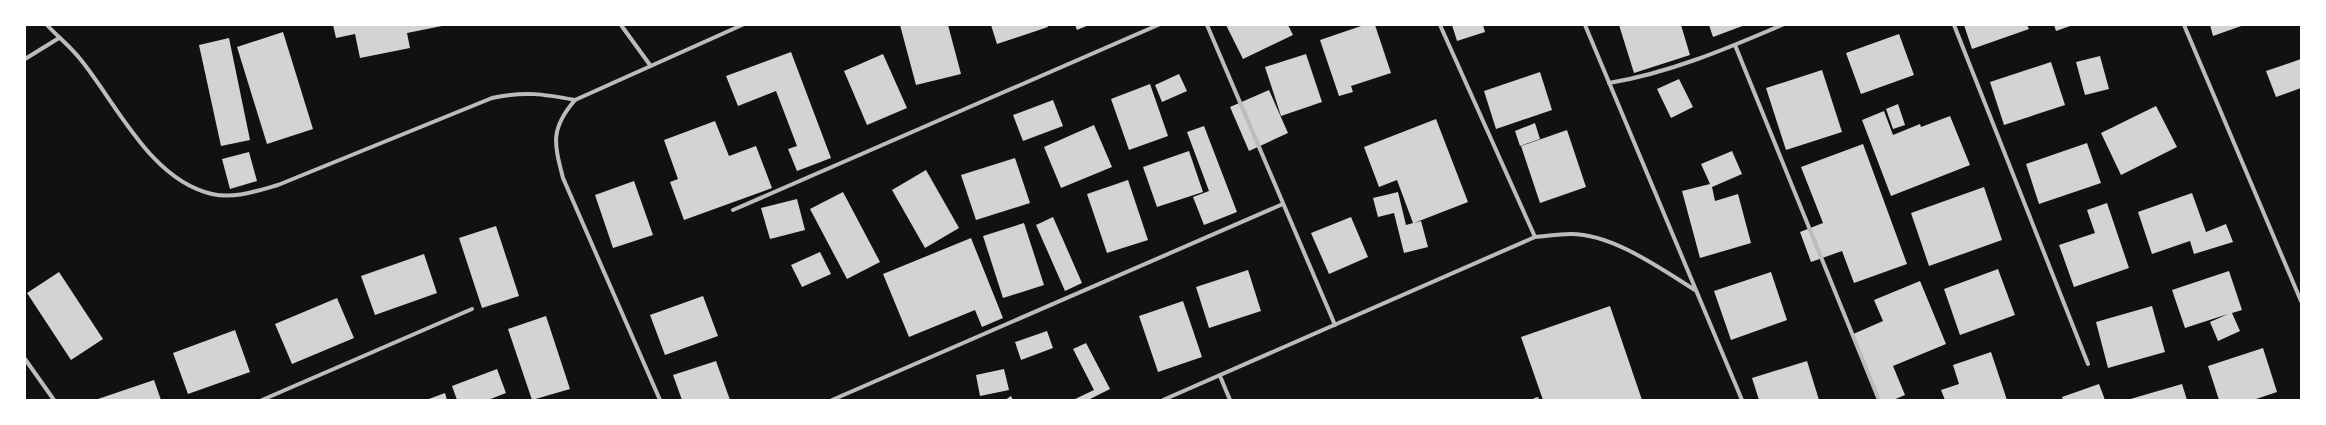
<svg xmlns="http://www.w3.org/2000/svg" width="2326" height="425" viewBox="0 0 2326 425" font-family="Ubuntu,sans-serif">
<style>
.building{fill:#d3d3d3}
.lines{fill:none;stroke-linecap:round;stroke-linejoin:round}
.minor{stroke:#bcbcbc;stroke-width:4}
</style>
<rect width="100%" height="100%" fill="#111"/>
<g class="building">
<path d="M333,25H442V26L407,33L410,48L360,58L355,34L336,38Z"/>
<path d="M900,25H948L961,74L916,85Z"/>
<path d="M991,25H1047L1048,27L997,44Z"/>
<path d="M1075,25H1089L1077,30Z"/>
<path d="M1226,25H1288L1293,35L1243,59Z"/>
<path d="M1364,25H1375L1391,73L1351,86L1353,92L1339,96L1320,40Z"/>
<path d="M1452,25H1483L1485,32L1457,41Z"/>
<path d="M1619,25H1681L1690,55L1634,73Z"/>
<path d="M1709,25H1745L1713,37Z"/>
<path d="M1964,25H2027L2029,29L1972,49Z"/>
<path d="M2054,25H2073L2056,31Z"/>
<path d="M2210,25H2244L2213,36Z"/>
<path d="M283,32L313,129L267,144L237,47Z"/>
<path d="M1899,34L1914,75L1861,94L1846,53Z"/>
<path d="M229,38L250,140L221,146L199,45Z"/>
<path d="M791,52L831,158L797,171L788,149L797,146L776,91L738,106L726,76Z"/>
<path d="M883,54L907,108L867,125L844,71Z"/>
<path d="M1306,54L1322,102L1281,116L1265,67Z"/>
<path d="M2100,56L2109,89L2085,95L2076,62Z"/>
<path d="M2301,59V88L2276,97L2266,71Z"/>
<path d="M2051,62L2065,105L2004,125L1990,82Z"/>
<path d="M1822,70L1842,132L1786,150L1766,88Z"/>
<path d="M1540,72L1552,110L1496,129L1484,91Z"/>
<path d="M1179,74L1187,91L1162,102L1155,85Z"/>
<path d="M1679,79L1693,107L1671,118L1657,89Z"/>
<path d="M1150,84L1168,136L1129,150L1111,99Z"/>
<path d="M1269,90L1288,133L1249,151L1230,107Z"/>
<path d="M1053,100L1063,126L1023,141L1013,115Z"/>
<path d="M1898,104L1905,125L1893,129L1886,109Z"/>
<path d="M2156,106L2177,147L2121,175L2101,133Z"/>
<path d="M1884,111L1893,135L1920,124L1921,127L1950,116L1970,165L1891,196L1862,120Z"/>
<path d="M1436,119L1468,202L1414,223L1421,221L1428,247L1404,253L1394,213L1378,217L1373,198L1398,192L1406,225L1413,223L1397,180L1379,187L1364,147Z"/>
<path d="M715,121L729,156L756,146L772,188L684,220L670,182L678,179L664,140Z"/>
<path d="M1535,123L1540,139L1520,146L1515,131Z"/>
<path d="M1094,125L1112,167L1061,188L1044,147Z"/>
<path d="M1204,126L1237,212L1204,225L1193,197L1209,191L1187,132Z"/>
<path d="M1567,130L1586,187L1540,203L1521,146Z"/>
<path d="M2087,143L2101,183L2039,204L2026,164Z"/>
<path d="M1863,144L1907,264L1854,283L1842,251L1811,262L1800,232L1823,223L1801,167Z"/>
<path d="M1189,151L1203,192L1157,207L1143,167Z"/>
<path d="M1732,151L1742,174L1712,187L1715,201L1738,194L1751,243L1700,258L1682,191L1710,184L1701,164Z"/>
<path d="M249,152L257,181L230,189L222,159Z"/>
<path d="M1015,158L1030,203L976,220L961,175Z"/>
<path d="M926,170L959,228L925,248L892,190Z"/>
<path d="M1128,180L1148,240L1107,253L1087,194Z"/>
<path d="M634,181L653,235L613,248L595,195Z"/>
<path d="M1984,187L2002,240L1929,266L1911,213Z"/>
<path d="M843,192L880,262L847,279L810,209Z"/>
<path d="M2192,193L2206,232L2226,224L2233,242L2194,254L2190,241L2152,254L2138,212Z"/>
<path d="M797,199L805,230L770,239L761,208Z"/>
<path d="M2107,203L2129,268L2074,287L2059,245L2095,233L2087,210Z"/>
<path d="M1053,217L1082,283L1065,291L1036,225Z"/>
<path d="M1351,217L1368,257L1329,274L1311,233Z"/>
<path d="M1024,223L1044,285L1003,298L983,236Z"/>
<path d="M496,226L519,296L482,308L459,238Z"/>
<path d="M971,238L1003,318L982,327L975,310L909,337L883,274Z"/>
<path d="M820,252L831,274L802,287L791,265Z"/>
<path d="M424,254L437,293L375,315L361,276Z"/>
<path d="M1998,269L2015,315L1960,335L1944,289Z"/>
<path d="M1248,270L1261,311L1209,328L1196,287Z"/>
<path d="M2229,271L2242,310L2232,313L2240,331L2218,341L2210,322L2228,314L2185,328L2172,290Z"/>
<path d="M59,272L103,339L71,360L27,293Z"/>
<path d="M1771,272L1787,320L1731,340L1714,291Z"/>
<path d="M1920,281L1946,344L1893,366L1905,395L1893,400H1879L1851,335L1883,321L1874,300Z"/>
<path d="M703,296L718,336L665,355L650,315Z"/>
<path d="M337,298L354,338L292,364L275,324Z"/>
<path d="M1183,301L1202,357L1158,372L1139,316Z"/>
<path d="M1610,306L1642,400H1543L1521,337Z"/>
<path d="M2152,306L2165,352L2108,368L2096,322Z"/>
<path d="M546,316L570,389L532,400L508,329Z"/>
<path d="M235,330L250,372L188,394L173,353Z"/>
<path d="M1047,331L1053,348L1021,360L1015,342Z"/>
<path d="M1086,343L1110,389L1088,400H1073L1094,390L1073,349Z"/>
<path d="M2263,348L2277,392L2253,400H2219L2208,366Z"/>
<path d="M1991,352L2007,400H1945L1941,390L1959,384L1953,365Z"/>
<path d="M716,361L730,400H682L673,375Z"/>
<path d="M1807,361L1819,400H1759L1752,378Z"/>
<path d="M497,369L506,393L488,400H457L452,386Z"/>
<path d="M1004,369L1009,390L980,396L976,375Z"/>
<path d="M154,380L161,400H95Z"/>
<path d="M2099,384L2105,400H2063L2062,397Z"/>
<path d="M2182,384L2187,400H2127Z"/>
<path d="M445,393L447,400H426Z"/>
<path d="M1011,396L1013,400H1005Z"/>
</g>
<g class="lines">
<g class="minor">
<path d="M47,25C58,37 71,47 81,60C118,106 151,180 212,194C234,199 257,191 278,185L492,98C525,91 543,94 575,100"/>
<path d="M621,25L650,65"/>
<path d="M1207,25L1335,325"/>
<path d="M1440,25L1535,237"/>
<path d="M1585,25L1742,400"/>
<path d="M1954,25L2088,364"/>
<path d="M2184,25L2301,301"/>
<path d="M1735,45L1879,400"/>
<path d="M25,59L59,38"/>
<path d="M1609,83C1669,73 1726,49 1782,25"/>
<path d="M733,210L1158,25"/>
<path d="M25,359L54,400"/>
<path d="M1220,376L1230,400"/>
<path d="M262,400L472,309"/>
<path d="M660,400L563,178C554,143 550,129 575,100L742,25"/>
<path d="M832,400L1283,204"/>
<path d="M1163,400L1535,237C1547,236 1559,234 1571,234C1613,234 1661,269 1695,290"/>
<path d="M1535,400L1537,399"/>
</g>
</g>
<rect width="2326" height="425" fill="none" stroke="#ffffff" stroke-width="52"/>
</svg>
